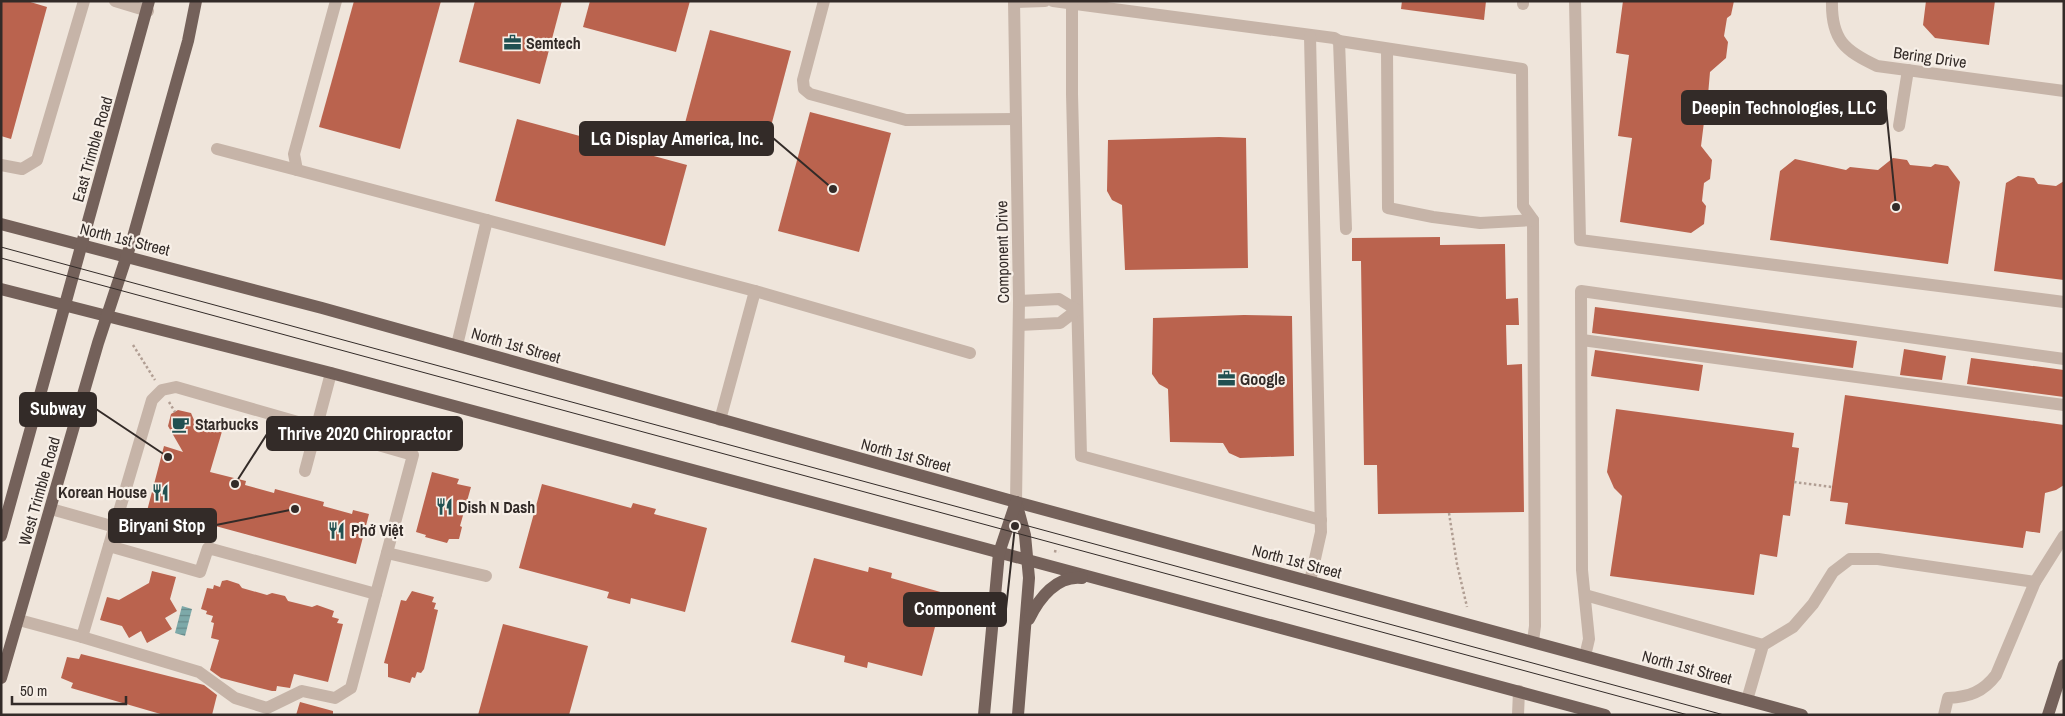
<svg xmlns="http://www.w3.org/2000/svg" width="2065" height="716" viewBox="0 0 2065 716" font-family="'Archivo Narrow',sans-serif">
<style>
.water{fill:url(#water-rules)}
.building{fill:#ba634e}
.lines{fill:none;stroke-linecap:round;stroke-linejoin:round}
.path{stroke:#b19e93;stroke-width:2.5;stroke-dasharray:2.5 2.5;stroke-linecap:butt}
.minor{stroke:#c6b4a8;stroke-width:12}
.major{stroke:#74615a;stroke-width:12}
.tram{stroke:#332b28;stroke-width:1}
.labels{text-anchor:middle;stroke-width:4.5;stroke-linejoin:round;paint-order:stroke}
.poi-label{font-size:16px;font-weight:bold;fill:#332b28;stroke:#f7efe7;text-anchor:start}
.street-label{font-size:16px;fill:#332b28;stroke:#f7efe7}
.leader{fill:none;stroke:#332b28;stroke-width:2}
.callout-dot{fill:#332b28;stroke:#f7efe7;stroke-width:2}
.callout{fill:#332b28;stroke:#332b28;stroke-width:2}
.callout-label{font-size:18px;text-anchor:middle;font-weight:bold;fill:#fff}
</style>
<defs>
<pattern id="water-rules" width="6" height="5" patternUnits="userSpaceOnUse" patternTransform="scale(1.25)"><rect width="6" height="5" fill="#7da9a9"/><path d="M0 2.5h6" fill="none" stroke="#678a8a"/></pattern>
</defs>
<rect width="100%" height="100%" fill="#efe5db"/>
<path class="water" d="M182,606L192,609L185,636L175,633Z"/>
<g class="building">
<path d="M1,1H27L47,7L11,139L1,136Z"/>
<path d="M354,1H441L400,149L319,127Z"/>
<path d="M475,1H562L540,84L459,62Z"/>
<path d="M590,1H690L676,52L583,27Z"/>
<path d="M1402,1H1486L1484,20L1401,9Z"/>
<path d="M1623,1H1734L1731,15L1727,18L1724,36L1728,42L1726,58L1710,72L1708,95L1701,99L1699,117L1704,122L1701,146L1712,160L1710,179L1704,183L1702,201L1706,206L1704,224L1691,233L1620,222L1632,138L1618,136L1629,55L1616,53Z"/>
<path d="M1926,1H1995L1989,45L1935,38L1923,25Z"/>
<path d="M710,30L791,51L766,145L685,123Z"/>
<path d="M810,112L891,133L859,252L778,231Z"/>
<path d="M517,119L687,165L665,246L495,201Z"/>
<path d="M1219,137L1246,138L1248,268L1125,270L1122,205L1112,200L1107,191L1108,140Z"/>
<path d="M1893,158L1907,160L1910,165L1931,167L1935,164L1948,166L1960,182L1948,264L1770,240L1780,171L1795,159L1846,170L1850,167L1878,170Z"/>
<path d="M2018,176L2034,178L2038,184L2056,186L2064,181V280L1994,271L2006,183Z"/>
<path d="M1440,237V245L1505,244L1506,299L1518,298L1519,325H1506L1507,365L1522,364L1524,512L1378,514L1377,465H1364L1361,261H1352V238Z"/>
<path d="M1595,307L1857,341L1853,368L1592,333Z"/>
<path d="M1244,315L1292,316L1294,456L1240,458L1229,453L1223,443L1170,442L1168,389L1159,384L1152,374L1153,318Z"/>
<path d="M1904,349L1946,356L1942,380L1900,375Z"/>
<path d="M1595,350L1703,365L1699,391L1591,376Z"/>
<path d="M1971,358L2064,370V397L1967,384Z"/>
<path d="M1845,395L2064,425V485L2056,490L2045,493L2040,533L2026,531L2023,548L1845,524L1848,503L1830,501Z"/>
<path d="M1616,409L1794,433L1792,447L1799,448L1790,516L1783,515L1777,557L1760,554L1754,595L1610,576L1622,496L1614,488L1607,472Z"/>
<path d="M178,410L191,413L194,420L223,428L210,472L246,481L245,485L274,493L275,489L324,502L323,506L352,514L353,510L369,514L356,564L197,521L191,543L142,530L164,446L183,452L168,426L171,414Z"/>
<path d="M432,472L459,479L457,484L471,487L460,526L462,527L459,539H449L447,543L425,537L426,535L416,532Z"/>
<path d="M542,484L631,508L633,503L656,509L654,514L707,528L685,612L631,598L630,604L607,598L609,592L519,568Z"/>
<path d="M814,558L868,572L869,567L892,573L891,578L944,593L922,676L868,662L867,668L844,662L845,656L791,642Z"/>
<path d="M152,571L176,577L170,599L177,611L165,618L172,629L147,643L141,631L129,638L122,626L100,620L107,597L119,600L149,583Z"/>
<path d="M227,580L239,584L242,588L267,595L272,593L285,596L288,601L312,607L317,605L334,611L332,617L339,619L337,623L343,624L328,682L294,674L290,688L277,686L276,691H272L221,678L210,670L219,640L211,638L214,623L211,622L213,616L206,614L207,611L201,609L207,588L213,589L214,585L220,587L222,581Z"/>
<path d="M412,591L434,597L432,602L436,603L434,609L438,610L424,669L421,673L417,672L415,678L412,677L410,683L388,677V664L384,663L401,600L406,601Z"/>
<path d="M503,624L588,646L569,715H478Z"/>
<path d="M81,654L204,685L217,695L212,715H164L71,688L73,683L61,678L67,657L79,659Z"/>
<path d="M300,702L333,711V715H296Z"/>
</g>
<g class="lines">
<g class="path">
<path d="M133,345L155,380"/>
<path d="M169,402L175,412"/>
<path d="M1794,482L1832,487"/>
<path d="M1449,513L1457,564L1467,607"/>
<path d="M1054,551L1059,552"/>
</g>
<g class="minor">
<path d="M115,1L148,11"/>
<path d="M336,1L294,154L297,170L755,291L970,353"/>
<path d="M824,1L803,80L804,89L810,94L906,120L1016,119"/>
<path d="M1014,1L1019,301L1016,502"/>
<path d="M1053,1L1334,38L1339,41L1346,229"/>
<path d="M1523,1V4"/>
<path d="M1575,1L1580,240L2064,302"/>
<path d="M1832,1C1831,40 1845,51 1877,66L2064,91"/>
<path d="M1014,2L1045,1"/>
<path d="M1072,5V94L1081,456L1321,520"/>
<path d="M1310,36L1321,532L1310,581"/>
<path d="M1339,41L1522,69L1523,206L1533,220L1535,626L1533,641"/>
<path d="M1387,49L1388,208L1433,217L1480,223L1533,220"/>
<path d="M1899,126L1908,70"/>
<path d="M217,149L297,170"/>
<path d="M1,165L22,169L37,160L84,1"/>
<path d="M1019,301L1059,299L1077,310L1060,323L1019,325"/>
<path d="M1582,340L2064,405"/>
<path d="M457,345L487,220"/>
<path d="M176,387L413,455L351,688L335,698L302,691L267,708L235,698L199,672L82,637L152,400L162,390Z"/>
<path d="M720,420L755,291"/>
<path d="M305,471L331,373"/>
<path d="M51,509L115,527"/>
<path d="M109,546L200,572L208,548L376,594"/>
<path d="M387,553L486,576"/>
<path d="M1585,595L1763,645"/>
<path d="M19,620L82,637"/>
<path d="M1585,656L1589,639L1582,570L1581,291L2064,359"/>
<path d="M1747,700L1763,645L1793,627L1813,604L1833,572L1850,559H1878L2035,582"/>
<path d="M1518,715L1519,691"/>
<path d="M1944,715L1948,698C1969,697 1983,692 1996,675L2035,582L2064,536"/>
</g>
<g class="major">
<path d="M1,224L322,308L1016,502L1802,715"/>
<path d="M1,289L331,373L1605,715"/>
<path d="M1016,502L1025,535L1029,578L1018,715"/>
<path d="M1,536L149,1"/>
<path d="M1029,619C1039,598 1057,575 1082,578"/>
<path d="M1,678L98,343L133,237L188,41L196,1"/>
<path d="M984,715L999,553L1016,502"/>
<path d="M2048,715L2064,665"/>
</g>
<g class="tram">
<path d="M1,247L1724,715"/>
<path d="M1,258L1688,715"/>
</g>
</g>
<defs>
<symbol id="office-bare" viewBox="-9 -9 18 18"><path d="M-6-3h4V-5.5h4V-3h4V5H-6ZM-1-4.5V-3h2v-1.5ZM-6 0V1H6V0Z" fill="#215051" stroke="#f7efe7" stroke-width="2.5" paint-order="stroke"/></symbol>
<symbol id="cafe-bare" viewBox="-9 -9 18 18"><path d="M-5.5-4.5H6V0H3Q3 3.5 0 3.5H-2.5Q-5.5 3.5-5.5 0ZM3-3.2v2h1.7v-2ZM-6 4.5H4V6H-6Z" fill="#215051" stroke="#f7efe7" stroke-width="2.5" paint-order="stroke"/></symbol>
<symbol id="restaurant-bare" viewBox="-9 -9 18 18"><path d="M-5-6h1v4h1v-4h1v4h1v-4h1v5L-1.5 .5V6h-2V.5L-5-1ZM5-6V6H3V1.5H1.5Q1.5-4 5-6Z" fill="#215051" stroke="#f7efe7" stroke-width="2.5" paint-order="stroke"/></symbol>
</defs>
<g fill-rule="evenodd">
<use href="#office-bare" x="500" y="30" width="25" height="25"/>
<use href="#office-bare" x="1214" y="366" width="25" height="25"/>
<use href="#cafe-bare" x="168" y="412" width="25" height="25"/>
<use href="#restaurant-bare" x="148" y="480" width="25" height="25"/>
<use href="#restaurant-bare" x="432" y="494" width="25" height="25"/>
<use href="#restaurant-bare" x="324" y="518" width="25" height="25"/>
</g>
<g class="labels">
<g class="poi-label">
<text x="526" y="49">Semtech</text>
<text x="1240" y="385">Google</text>
<text x="195" y="430">Starbucks</text>
<text x="147" y="498" text-anchor="end">Korean House</text>
<text x="458" y="513">Dish N Dash</text>
<text x="351" y="536">Phở Việt</text>
</g>
<g class="street-label">
<text transform="translate(1930 57) rotate(8)" y="6">Bering Drive</text>
<text transform="translate(92 149) rotate(-74)" y="6">East Trimble Road</text>
<text transform="translate(125 239) rotate(14)" y="6">North 1st Street</text>
<text transform="translate(1002 252) rotate(-91)" y="6">Component Drive</text>
<text transform="translate(516 345) rotate(16)" y="6">North 1st Street</text>
<text transform="translate(906 455) rotate(15)" y="6">North 1st Street</text>
<text transform="translate(39 491) rotate(-74)" y="6">West Trimble Road</text>
<text transform="translate(1297 561) rotate(15)" y="6">North 1st Street</text>
<text transform="translate(1687 667) rotate(15)" y="6">North 1st Street</text>
</g>
</g>
<path class="leader" d="M1896 207L1886 108M833 189L773 138M168 457L96 409M235 484L267 434M295 509L216 525M1015 526L1006 609"/>
<g class="callout-dot">
<circle cx="1896" cy="207" r="5"/>
<circle cx="833" cy="189" r="5"/>
<circle cx="168" cy="457" r="5"/>
<circle cx="235" cy="484" r="5"/>
<circle cx="295" cy="509" r="5"/>
<circle cx="1015" cy="526" r="5"/>
</g>
<g class="callout">
<rect x="1682" y="91" width="204" height="33" rx="5"/>
<rect x="580" y="122" width="193" height="33" rx="5"/>
<rect x="20" y="393" width="76" height="33" rx="5"/>
<rect x="267" y="417" width="195" height="33" rx="5"/>
<rect x="109" y="509" width="107" height="33" rx="5"/>
<rect x="904" y="593" width="102" height="33" rx="5"/>
</g>
<g class="callout-label">
<text x="1784" y="114">Deepin Technologies, LLC</text>
<text x="677" y="145">LG Display America, Inc.</text>
<text x="58" y="415">Subway</text>
<text x="365" y="440">Thrive 2020 Chiropractor</text>
<text x="162" y="532">Biryani Stop</text>
<text x="955" y="615">Component</text>
</g>
<rect width="2065" height="716" fill="none" stroke="#332b28" stroke-width="5"/>
<path d="M12 696v8h114v-8" fill="none" stroke="#332b28" stroke-width="2.5"/>
<text x="20" y="696" font-size="15" fill="#332b28" stroke="#f7efe7" stroke-width="4" paint-order="stroke">50 m</text>
</svg>
